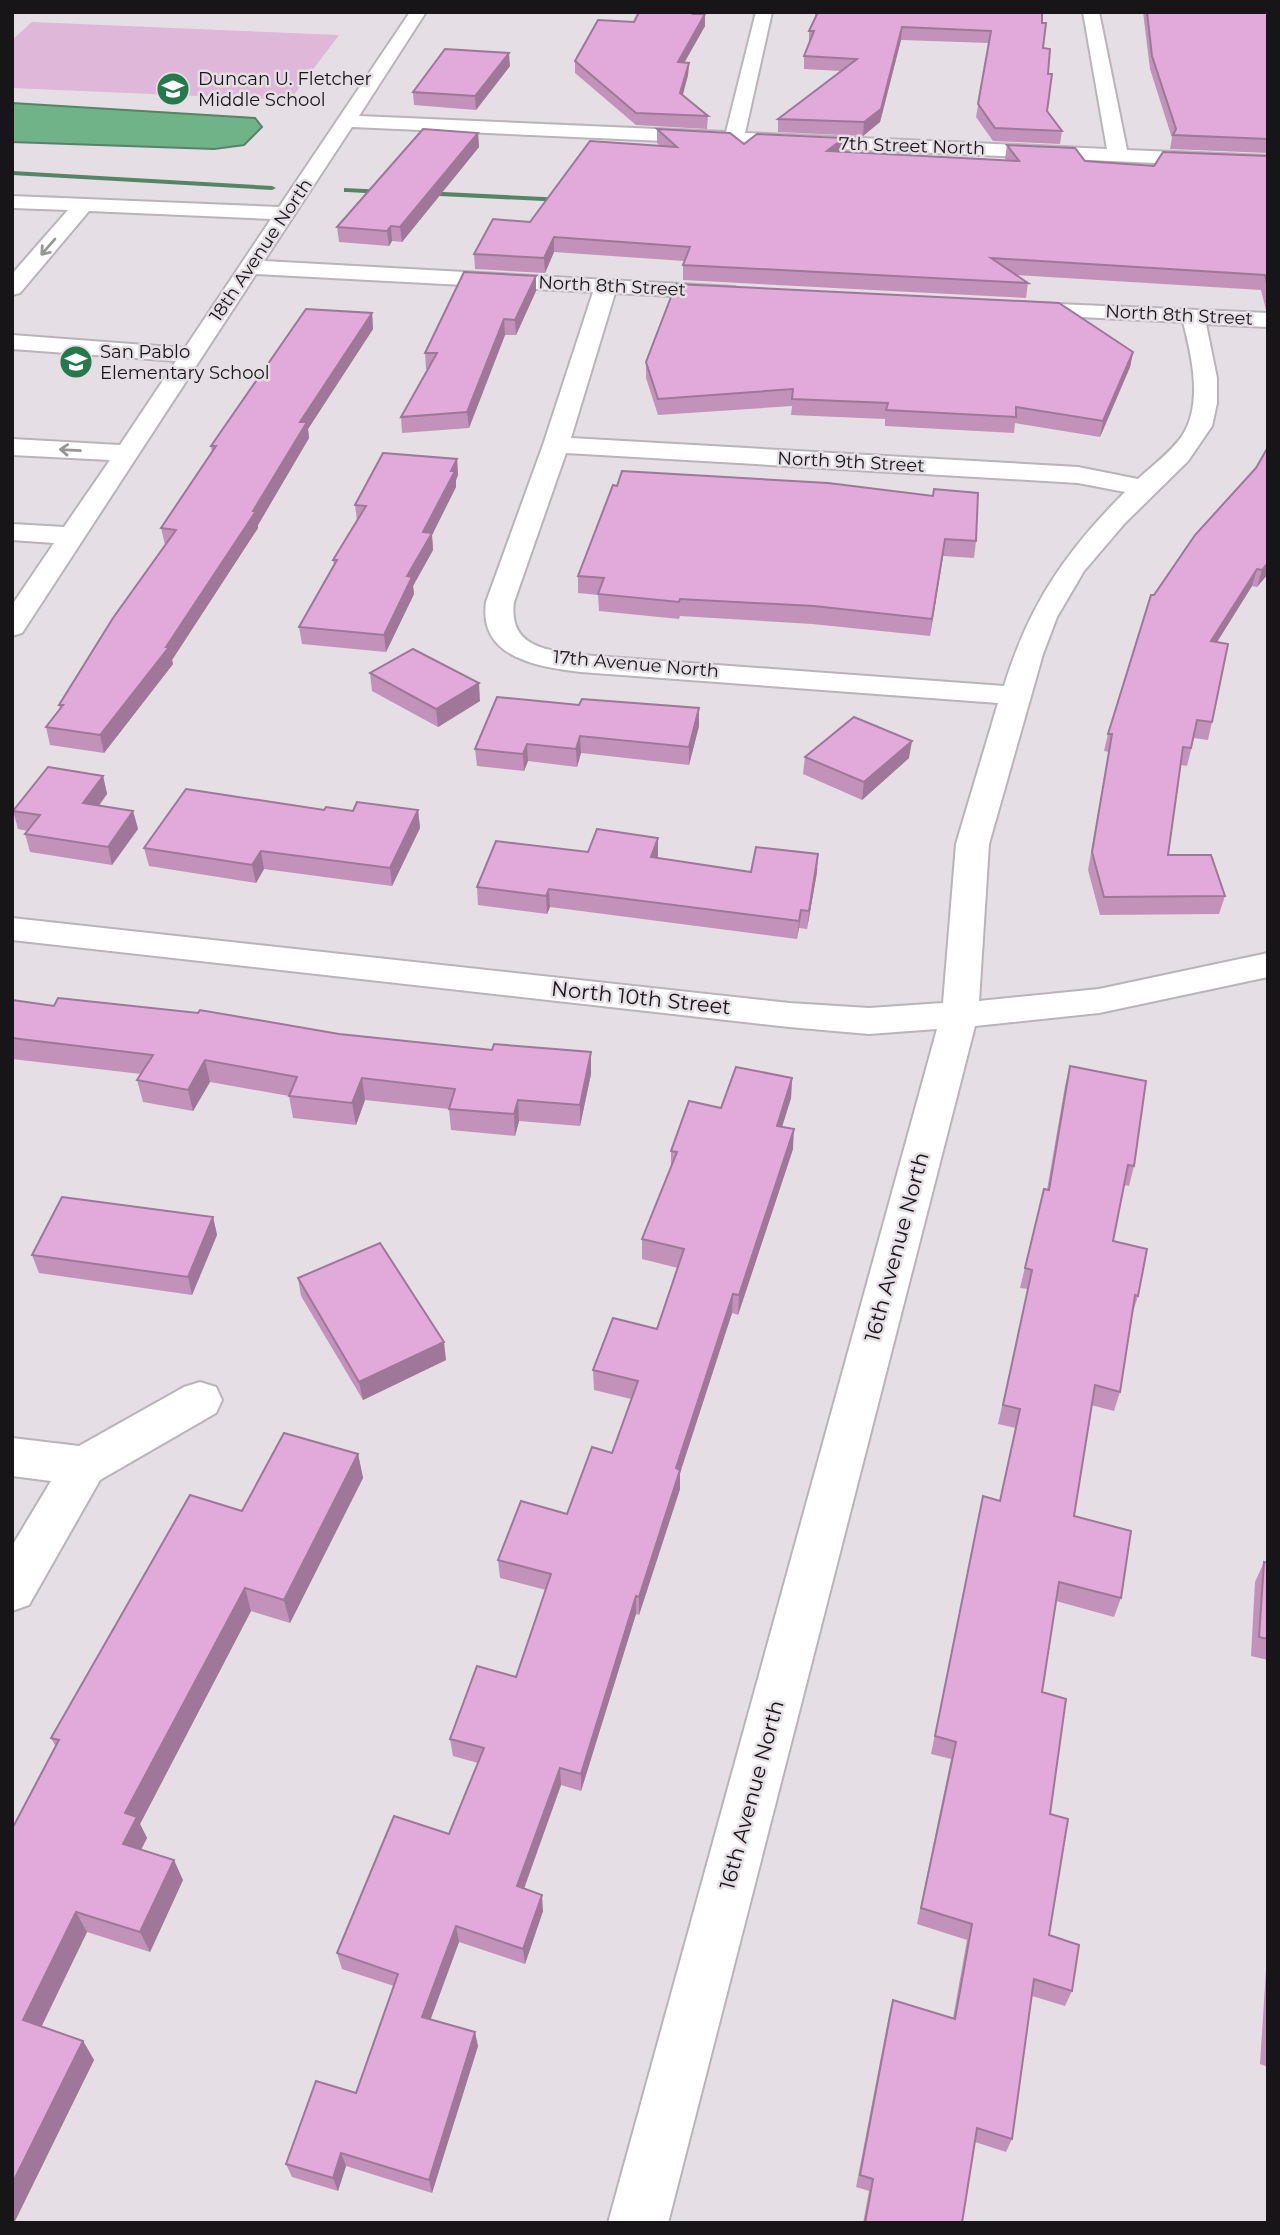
<svg xmlns="http://www.w3.org/2000/svg" width="1280" height="2235" viewBox="0 0 1280 2235" font-family="Montserrat,sans-serif">
<style>
.green{fill:#dfb7d8}
.water{fill:#71b389;stroke:#568467;stroke-width:2}
.lines{fill:none;stroke-linecap:round;stroke-linejoin:round}
.stream{fill:#568467;fill-rule:evenodd}
.minor-casing{stroke:#bab3b9;stroke-width:4}
.minor{fill:#fff;fill-rule:evenodd}
.wall{fill:#c292bb}
.shaded-wall{fill:#9e7799}
.building{fill:#e2aada;stroke:#9e7799;stroke-width:2}
.oneway{stroke:#979697}
.labels{text-anchor:middle;stroke-width:5;stroke-linejoin:round;paint-order:stroke}
.far-poi-label{font-size:18px;fill:#171517;stroke:#e5dee4;text-anchor:start}
.far-street-label{font-size:18px;fill:#171517;stroke:#e5dee4}
.street-label{font-size:21px;fill:#171517;stroke:#e5dee4}
</style>
<rect width="100%" height="100%" fill="#e5dee4"/>
<path class="green" d="M32,22L339,35L290,100L12,88V40Z"/>
<path class="water" d="M12,103L255,118L262,127L244,145L214,149L12,142Z"/>
<g class="lines">
<g class="stream">
<path d="M12,171L272,186L276,188L272,190L12,175Z"/>
<path d="M344,188L385,190L389,192L385,194L347,192H344Z"/>
<path d="M423,191L564,198L568,200L564,202L420,195L419,193Z"/>
</g>
<defs>
<g id="minor">
<path d="M410,12H426L359,116L726,132L756,12H772L745,133L1107,149L1083,12H1099L1127,150L1268,156V168L352,127L264,261L735,287L738,292L735,297L727,299L615,293L571,438L1078,467L1138,479C1153,465 1170,453 1182,436C1203,404 1192,357 1183,322L1018,314L1010,312L1007,307L1010,302L1268,313V327L1206,324L1217,378V403L1212,426L1188,461L1125,523L1084,571L1057,617L1043,654L989,844L979,1001L1099,989L1268,953V977L1099,1013L975,1026L668,2223H608L937,1029L869,1034L789,1027L12,940V918L789,1003L869,1008L943,1003L956,844L998,703L581,672C539,667 478,658 486,602L543,445L593,292L256,274L26,627L22,633L12,636V605L54,543L12,540V524L64,527L110,460L12,455V439L120,445L176,361L12,349V335L185,348L271,219L89,211L20,293L12,295V274L68,210L12,208V196L279,207ZM566,453L1078,483L1125,492C1065,552 1029,605 1004,686L581,655C546,650 508,647 514,602Z"/>
<path d="M200,1382L216,1387L222,1400L216,1413L100,1480L29,1605L12,1611V1546L51,1481L12,1476V1438L79,1446L184,1387Z"/>
</g>
</defs>
<use href="#minor" class="minor-casing"/>
<use href="#minor" class="minor"/>
</g>
<g class="wall">
<path d="M639,12H702L701,14H705V26L684,62L689,63L688,75L682,96L708,116L707,129L636,125L575,73V61L634,22Z"/>
<path d="M815,12H1042L1043,48L1048,74L1047,111L1062,131L1060,144L993,141L976,117L989,43L901,40L880,122L863,136L778,132V119L841,71L804,69V56L809,44V31L815,20Z"/>
<path d="M1143,12H1268V153L1170,149L1172,138L1150,69Z"/>
<path d="M510,66L476,110L414,105L413,92Z"/>
<path d="M657,129L744,144L843,152L1007,160L1005,159L1007,145L1085,161L1154,166L1268,156V311L1266,310L1261,290L1016,275L1028,283L1026,298L683,280V265L684,261L554,252L545,273L475,269L474,254L530,222L659,145L657,143Z"/>
<path d="M478,133L479,147L402,242L392,241L389,246L339,242L337,227Z"/>
<path d="M536,291L516,335H505L469,428L402,433L401,417L428,369H426L425,353Z"/>
<path d="M372,313L373,329L308,429L309,438L258,525V528L172,660L173,664L104,753L50,745L46,727L60,709L59,705L165,545L161,528L212,453L211,446Z"/>
<path d="M1133,352L1130,367L1100,437L1015,423L1014,433L885,426V419L791,415L792,406L658,415L646,378V362Z"/>
<path d="M1268,447V574L1257,587L1252,586L1217,642L1212,722L1208,740L1194,738L1187,766L1181,765L1168,855L1225,896L1219,914L1100,915L1088,870L1109,752L1104,751L1108,734L1154,595L1256,468Z"/>
<path d="M457,459L458,475L456,480V487L432,535L433,550L413,586L414,594L386,652L302,644L299,627L334,565L333,560L357,521L355,505Z"/>
<path d="M613,485L976,541L974,558L943,556L930,636L812,624L680,616L679,619L599,611L598,595L578,593V576Z"/>
<path d="M370,673L480,701L438,727L372,691Z"/>
<path d="M579,705L699,708V726L689,765L581,753L577,767L528,761L524,771L477,766L475,749Z"/>
<path d="M805,757L909,758L862,800L803,774Z"/>
<path d="M103,776L107,794L99,806L133,811L138,829L112,865L30,852L25,834L28,831L18,829L13,811Z"/>
<path d="M324,810L353,811L418,810L420,828L392,886L264,869L256,883L149,866L144,848Z"/>
<path d="M658,838L657,858L751,872H817L807,929L799,928L797,939L550,907L547,914L478,905L477,887L588,852Z"/>
<path d="M12,1000L54,1006L339,1034L591,1074L580,1126L519,1121L515,1136L451,1130L449,1109L365,1100L356,1125L293,1118L289,1096L210,1082L193,1111L143,1102L137,1080L141,1074L12,1059Z"/>
<path d="M1070,1066L1134,1166L1129,1186L1124,1185L1113,1241L1138,1296L1132,1315L1120,1392L1114,1411L1091,1405L1074,1516L1121,1598L1114,1617L1056,1601L1042,1692L1050,1814L1049,1935L1072,1991L1065,2006L1032,1996L1012,2139L1006,2152L975,2142L962,2223H863L869,2191L856,2187L889,2015L893,2000L953,2018L967,1940L917,1924L951,1759L931,1754L983,1496L1000,1501L1016,1428L998,1424L1028,1289L1020,1288L1044,1189L1047,1190L1065,1086Z"/>
<path d="M792,1078L791,1098L782,1127L793,1149L738,1315L732,1313L680,1473V1489L639,1615L636,1614L581,1791L561,1785L524,1889L543,1911L525,1964L459,1942L430,2020L478,2046L432,2193L346,2166L338,2191L292,2177L286,2164L356,2093L394,1986L342,1969L337,1953L449,1834L478,1763L453,1756L450,1739L516,1677L546,1590L500,1578L498,1560L567,1514L612,1453L631,1399L594,1390L593,1370L657,1329L678,1268L642,1259V1239L671,1167V1151L721,1108Z"/>
<path d="M213,1217L217,1235L192,1295L39,1273L32,1255Z"/>
<path d="M298,1278L446,1360L363,1400L301,1296Z"/>
<path d="M358,1454L363,1478L290,1623L251,1611L140,1824L147,1838L141,1850L183,1880L150,1952L87,1932L41,2027L83,2041L94,2060L14,2223L56,1747L51,1738L242,1511Z"/>
<path d="M1264,1562L1268,1563V1660L1251,1656L1255,1582Z"/>
<path d="M1268,1968V2067L1260,2064L1266,1970Z"/>
</g>
<g class="shaded-wall">
<path d="M705,14V26L678,74V62Z"/>
<path d="M902,27L901,40L880,122L863,136L864,122Z"/>
<path d="M509,53L510,66L476,110L475,96Z"/>
<path d="M689,63L688,75L680,106V93Z"/>
<path d="M478,133L479,147L402,242L400,227Z"/>
<path d="M844,138L843,152L827,151Z"/>
<path d="M391,226L392,241L389,246L387,231Z"/>
<path d="M554,237V252L545,273L544,258Z"/>
<path d="M536,276V291L516,335L515,320Z"/>
<path d="M372,313L373,329L308,429L309,438L258,525V528L172,660L173,664L104,753L100,735L166,647L253,511L300,422Z"/>
<path d="M504,319L505,335L469,428L467,412Z"/>
<path d="M1133,352L1130,367L1100,437L1103,421Z"/>
<path d="M457,459L458,475L456,480V487L432,535L433,550L413,586L414,594L386,652L384,635L407,576L423,532Z"/>
<path d="M945,539L943,556L930,636L932,619Z"/>
<path d="M1268,563V574L1257,587L1262,570Z"/>
<path d="M1257,569L1252,586L1207,658L1211,641Z"/>
<path d="M479,683L480,701L438,727L436,709Z"/>
<path d="M699,708V726L689,765V747Z"/>
<path d="M580,736L581,753L577,767L576,749Z"/>
<path d="M912,741L909,758L862,800L864,782Z"/>
<path d="M527,744L528,761L524,771L523,754Z"/>
<path d="M103,776L107,794L87,821L83,803Z"/>
<path d="M418,810L420,828L392,886L390,868Z"/>
<path d="M133,811L138,829L112,865L108,847Z"/>
<path d="M658,838V856L651,875V857Z"/>
<path d="M261,851L264,869L256,883L252,865Z"/>
<path d="M818,854L817,872L807,929L809,911Z"/>
<path d="M549,889L550,907L547,914L546,896Z"/>
<path d="M801,910L799,928L797,939L799,921Z"/>
<path d="M591,1052V1074L580,1126V1105Z"/>
<path d="M205,1060L210,1082L193,1111L188,1090Z"/>
<path d="M362,1078L365,1100L356,1125L352,1103Z"/>
<path d="M792,1078L791,1098L776,1146L777,1126Z"/>
<path d="M518,1100L519,1121L515,1136L514,1114Z"/>
<path d="M794,1129L793,1149L738,1315L739,1295Z"/>
<path d="M213,1217L217,1235L192,1295L188,1277Z"/>
<path d="M733,1294L732,1313L680,1473V1489L639,1615V1597L676,1468Z"/>
<path d="M444,1342L446,1360L363,1400L359,1382Z"/>
<path d="M358,1454L363,1478L290,1623L284,1600Z"/>
<path d="M245,1588L251,1611L140,1824L147,1838L133,1865L123,1844L125,1813Z"/>
<path d="M636,1596V1614L581,1791V1774Z"/>
<path d="M560,1768L561,1785L519,1902L517,1886Z"/>
<path d="M174,1860L183,1880L150,1952L140,1932Z"/>
<path d="M542,1895L543,1911L525,1964L523,1949Z"/>
<path d="M76,1912L87,1932L36,2038L23,2020Z"/>
<path d="M456,1926L459,1942L426,2032L422,2017Z"/>
<path d="M475,2032L478,2046L432,2193L429,2180Z"/>
<path d="M83,2041L94,2060L14,2223H12V2184Z"/>
<path d="M341,2153L346,2166L338,2191L333,2178Z"/>
</g>
<g class="building">
<path d="M639,12H694L693,14H705L678,62L689,63L680,93L708,116L636,113L575,61L598,20L634,22Z"/>
<path d="M818,12H1042V23H1046L1043,48L1050,49L1048,74H1052L1047,111L1062,131L995,128L978,104L991,31L902,27L881,109L864,122L778,119L857,59L804,56L814,31H809Z"/>
<path d="M1147,12H1268V139L1173,135L1176,129L1152,56Z"/>
<path d="M445,49L509,53L475,96L413,92Z"/>
<path d="M423,129L478,133L400,227L391,226L387,231L337,227Z"/>
<path d="M657,129L730,133L744,144L757,134L844,138L827,151L1019,161L1007,145L1075,148L1085,161L1154,166L1163,152L1268,156V288L1265,275L991,258L1028,283L683,265L690,247L554,237L544,258L474,254L493,219L530,222L590,141L677,147Z"/>
<path d="M464,272L536,276L515,320L504,319L467,412L401,417L437,353H425Z"/>
<path d="M676,284L1059,303L1133,352L1103,421L1016,407V417L886,410L888,403L792,399L793,389L658,399L646,362Z"/>
<path d="M306,309L372,313L300,422H307L253,511H256L166,647H169L100,735L46,727L63,705H59L113,618L176,530L161,528L216,446H211Z"/>
<path d="M1268,447V563L1262,570L1257,569L1211,641L1228,644L1212,722L1197,720L1191,748L1183,747L1168,855H1211L1225,896L1104,897L1092,852L1112,734H1108L1151,595H1154L1195,535L1256,468Z"/>
<path d="M383,453L457,459L451,471H455L423,532L432,533L407,576L412,577L384,635L299,627L337,560H333L366,506L355,505Z"/>
<path d="M622,471L828,483L933,496L934,489L978,493L976,541L945,539L932,619L814,606L680,599L679,602L598,594L604,578L578,576L613,485L617,486Z"/>
<path d="M413,649L479,683L436,709L370,673Z"/>
<path d="M497,697L579,705L582,699L699,708L689,747L580,736L576,749L527,744L523,754L475,749Z"/>
<path d="M854,717L912,741L864,782L805,757Z"/>
<path d="M48,767L103,776L83,803L133,811L108,847L25,834L40,815L13,811Z"/>
<path d="M186,789L324,810L326,807L353,811L357,802L418,810L390,868L261,851L252,865L144,848Z"/>
<path d="M597,829L658,838L651,857L751,872L756,847L818,854L809,911L801,910L799,921L549,889L546,896L477,887L496,841L588,852Z"/>
<path d="M58,998L198,1013L200,1010L339,1034L492,1050L494,1044L591,1052L580,1105L518,1100L514,1114L449,1109L455,1089L362,1078L352,1103L289,1096L297,1077L205,1060L188,1090L137,1080L153,1055L12,1038V1000L54,1006Z"/>
<path d="M1070,1066L1146,1081L1134,1166L1128,1165L1113,1241L1147,1249L1138,1296L1135,1295L1120,1392L1095,1385L1074,1516L1131,1531L1121,1598L1059,1582L1042,1692L1066,1699L1050,1814L1068,1819L1049,1935L1079,1945L1072,1991L1034,1979L1012,2139L977,2128L962,2223H865L873,2179L860,2175L893,2000L955,2019L972,1924L921,1908L956,1742L935,1736L983,1496L1000,1501L1020,1409L1003,1405L1032,1270L1025,1268L1044,1189L1049,1190Z"/>
<path d="M736,1067L792,1078L777,1126L794,1129L739,1295L733,1294L676,1468L680,1470L639,1597L636,1596L581,1774L560,1768L517,1886L542,1895L523,1949L456,1926L422,2017L475,2032L429,2180L341,2153L333,2178L286,2164L316,2081L356,2093L398,1974L337,1953L394,1816L449,1834L484,1748L450,1739L477,1666L516,1677L551,1574L498,1560L521,1501L567,1514L592,1447L612,1453L638,1381L593,1370L613,1318L657,1329L684,1249L642,1239L677,1152L671,1151L689,1101L721,1108Z"/>
<path d="M62,1197L213,1217L188,1277L32,1255Z"/>
<path d="M380,1243L444,1342L359,1382L298,1278Z"/>
<path d="M284,1433L358,1454L284,1600L245,1588L125,1813L137,1817L123,1844L174,1860L140,1932L76,1912L23,2020L83,2041L12,2184V1829L59,1740L51,1738L190,1495L242,1511Z"/>
<path d="M1264,1562L1268,1563V1639L1259,1637Z"/>
</g>
<defs><path id="oneway-shaft" d="M-6 0H5M1.5-3L5.5 0L1.5 3" fill="none" stroke-width="1.6" stroke-linecap="round" stroke-linejoin="round" transform="scale(1.75)"/></defs>
<g class="oneway">
<use href="#oneway-shaft" transform="translate(48 247) rotate(131)"/>
<use href="#oneway-shaft" transform="translate(70 450) rotate(-177)"/>
</g>
<defs>
<symbol id="school-disc" viewBox="-11 -11 22 22"><circle r="9.5" fill="#25794b" stroke="#e5dee4"/><path d="M0-5L7-2L0 1L-7-2ZM-4 1L0 2.5L4 1V4Q0 6-4 4Z" fill="#fff"/></symbol>
</defs>
<g fill-rule="evenodd">
<use href="#school-disc" x="154" y="70" width="38" height="38"/>
<use href="#school-disc" x="57" y="343" width="38" height="38"/>
</g>
<g class="labels">
<g class="far-poi-label">
<text x="198" y="85">Duncan U. Fletcher<tspan x="198" dy="21">Middle School</tspan></text>
<text x="100" y="358">San Pablo<tspan x="100" dy="21">Elementary School</tspan></text>
</g>
<g class="far-street-label">
<text transform="translate(912 146) rotate(2)" y="6">7th Street North</text>
<text transform="translate(261 250) rotate(-56)" y="6">18th Avenue North</text>
<text transform="translate(612 286) rotate(3)" y="6">North 8th Street</text>
<text transform="translate(1179 315) rotate(3)" y="6">North 8th Street</text>
<text transform="translate(851 462) rotate(3)" y="6">North 9th Street</text>
<text transform="translate(636 664) rotate(5)" y="6">17th Avenue North</text>
</g>
<g class="street-label">
<text transform="translate(641 998) rotate(6)" y="7">North 10th Street</text>
<text transform="translate(897 1247) rotate(-75)" y="7">16th Avenue North</text>
<text transform="translate(752 1795) rotate(-75)" y="7">16th Avenue North</text>
</g>
</g>
<rect width="1280" height="2235" fill="none" stroke="#171517" stroke-width="28"/>
</svg>
